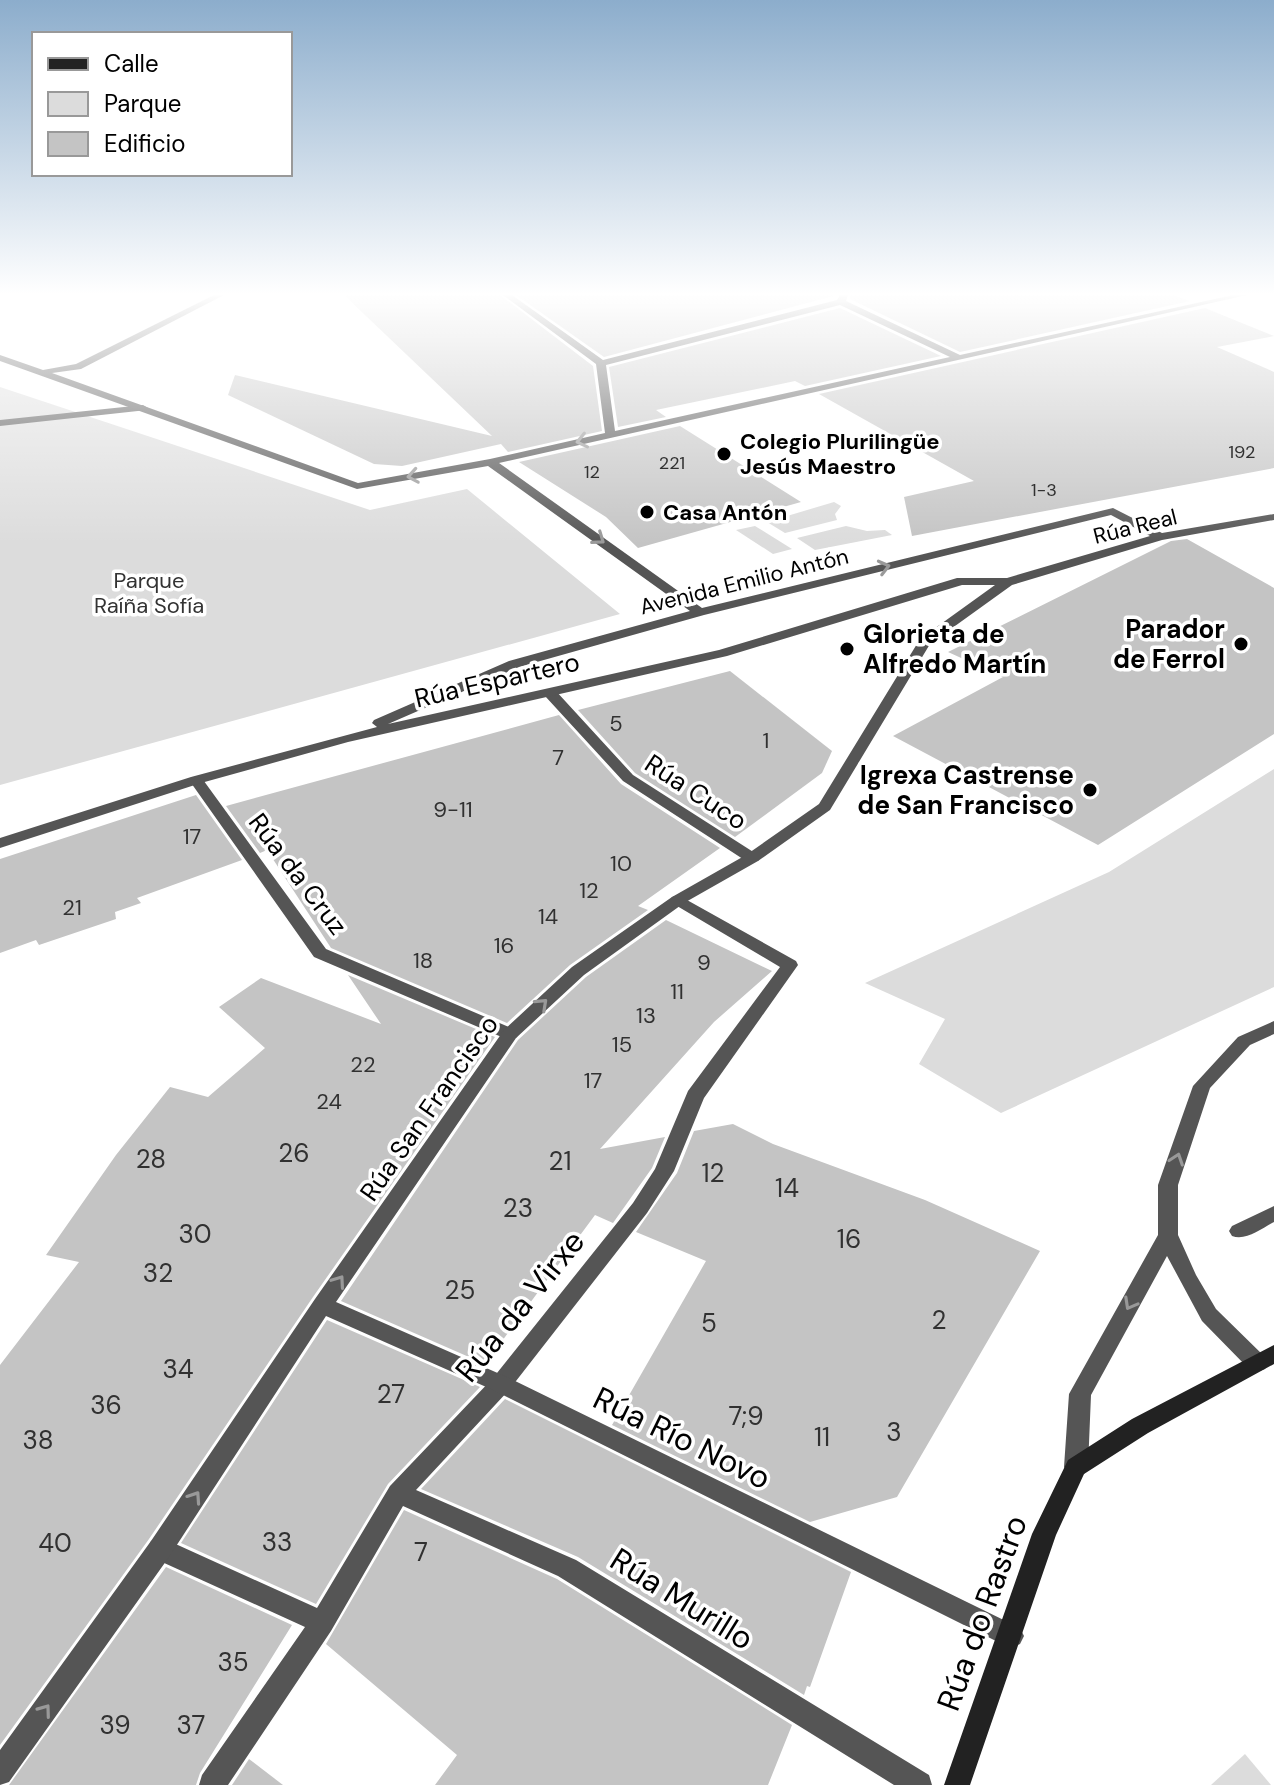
<svg xmlns="http://www.w3.org/2000/svg" width="1274" height="1785" viewBox="0 0 1274 1785" font-family="'DM Sans',sans-serif">
<style>
.green{fill:#dcdcdc}
.building{fill:#c4c4c4}
.lines{fill:none;stroke-linecap:round;stroke-linejoin:round}
.service{fill:#555;fill-rule:evenodd}
.pedestrian{fill:#555;fill-rule:evenodd}
.minor{fill:#555;fill-rule:evenodd}
.secondary{fill:#222;fill-rule:evenodd}
.oneway{stroke:#999}
.poi-dot{fill:#000;stroke:#fff;stroke-width:3}
.labels{text-anchor:middle;stroke-width:7;stroke-linejoin:round;paint-order:stroke}
.far-number-label{font-size:18px;fill:#313131}
.far-poi-label{font-size:22px;font-weight:bold;fill:#000;stroke:#fff;text-anchor:start}
.far-street-label{font-size:22px;fill:#000;stroke:#fff}
.far-park-label{font-size:22px;fill:#333;stroke:#fff}
.number-label{font-size:22px;fill:#313131}
.poi-label{font-size:26px;font-weight:bold;fill:#000;stroke:#fff;text-anchor:end}
.street-label{font-size:26px;fill:#000;stroke:#fff}
.near-number-label{font-size:26px;fill:#313131}
.near-street-label{font-size:32px;fill:#000;stroke:#fff}
</style>
<rect width="100%" height="100%" fill="#fff"/>
<g class="green">
<path d="M0,387L370,510L467,489L620,614L0,785Z"/>
<path d="M834,502L841,506L835,514L837,520L785,533L767,522Z"/>
<path d="M755,526L792,549L773,554L736,530Z"/>
<path d="M846,526L867,531L885,530L892,535L815,550L797,538Z"/>
<path d="M1274,769V987L1001,1113L919,1064L945,1019L865,983L1109,872Z"/>
<path d="M1245,1754L1271,1785H1211Z"/>
</g>
<g class="building">
<path d="M344,295H500L593,366L602,431L508,452L501,444L402,466L374,464L228,395L235,375L492,436Z"/>
<path d="M516,295H837L604,357Z"/>
<path d="M851,295H1173L1190,301L960,352L850,299Z"/>
<path d="M840,308L941,356L805,386L795,381L656,410L666,417L618,427L609,367Z"/>
<path d="M1205,308L1274,336L1217,347L1274,372V468L912,536L904,497L974,481L819,394Z"/>
<path d="M680,426L801,502L638,548L606,517L519,462Z"/>
<path d="M1187,539L1274,588V734L1098,845L893,736L1003,677L948,652L1171,541Z"/>
<path d="M730,671L832,751L822,773L735,837L635,773L578,710Z"/>
<path d="M559,715L621,784L720,848L638,906L648,910L570,965L507,1023L331,948L267,850L260,853L226,806Z"/>
<path d="M196,795L242,860L137,898L141,903L115,912L116,919L39,945L36,940L0,953V859Z"/>
<path d="M666,920L772,971L714,1022L600,1149L665,1137L652,1168L613,1223L595,1215L485,1364L341,1301L518,1040L586,977Z"/>
<path d="M348,975L495,1037L313,1297L149,1539L0,1745V1365L79,1262L46,1255L116,1155L170,1087L208,1097L265,1048L219,1007L261,978L381,1024Z"/>
<path d="M733,1124L773,1144L925,1200L1040,1251L897,1497L810,1522L612,1425L706,1261L636,1232L677,1173L694,1131Z"/>
<path d="M327,1320L480,1387L388,1484L316,1604L181,1543Z"/>
<path d="M505,1399L851,1572L810,1687L807,1686L804,1695L578,1557L421,1489Z"/>
<path d="M404,1510L557,1579L792,1725L768,1785H435L457,1755L326,1644Z"/>
<path d="M166,1567L292,1625L200,1773L196,1785H9Z"/>
<path d="M249,1759L283,1785H232Z"/>
</g>
<g class="lines">
<path class="service" d="M143,405L148,408L147,410L0,426V420Z"/>
<g class="pedestrian">
<path d="M550,689L555,690L633,775L758,855L760,858L758,861H746L623,781L545,696V690Z"/>
<path d="M196,776L201,777L326,949L516,1030L519,1034L516,1038H504L314,957L189,780Z"/>
<path d="M678,895L796,961L798,965L704,1098L674,1171L647,1213L509,1390L416,1490L576,1560L929,1775L932,1785H894L558,1576L403,1506L331,1631L228,1785H199L202,1775L305,1627L151,1557L148,1549L151,1541L160,1538L169,1541L317,1608L390,1486L493,1378L633,1203L655,1169L688,1091L780,967L672,903L670,900L672,897Z"/>
<path d="M1274,1206V1222C1261,1229 1246,1241 1232,1236L1229,1231L1232,1226Z"/>
</g>
<g class="minor">
<path d="M214,295H224L81,369L52,373L358,483L490,459L605,433L596,364L503,295H512L603,360L837,300L840,295H848L846,301L960,355L1233,295H1247L499,463L702,608L1113,508L1162,533L1274,514V520L1162,540L1012,585L930,644L830,810L758,861L684,903L584,975L516,1038L336,1302L509,1378L1020,1628L1024,1636L1020,1644L1011,1648L1002,1644L493,1390L326,1316L169,1557L9,1782L0,1785V1750L151,1541L315,1299L504,1030L572,967L672,897L746,855L819,804L920,639L995,585H962L727,656L348,742L201,783L0,848V838L191,777L377,727L372,723L374,720L509,661L690,611L488,466L357,489L0,361V355L43,370L76,364ZM840,305L950,357L615,431L606,365ZM1111,515L1150,536L1007,578H957L719,650L388,724L519,667L704,615Z"/>
<path d="M1274,1021V1034L1250,1045L1210,1088L1178,1185V1235L1196,1275L1216,1309L1265,1357L1268,1363L1265,1369L1257,1372L1249,1369L1202,1321L1167,1256L1091,1395L1088,1467L1084,1474L1076,1477L1068,1474L1064,1467L1069,1394L1158,1235V1185L1193,1086L1238,1037Z"/>
</g>
<path class="secondary" d="M1274,1345V1364L1148,1433L1084,1474L1056,1535L970,1785H944L1032,1534L1068,1460L1132,1419Z"/>
</g>
<defs><path id="oneway-chevron" d="M-2-3.5L2.5 0L-2 3.5" fill="none" stroke-width="1.6" stroke-linecap="round" stroke-linejoin="round" transform="scale(2)"/></defs>
<g class="oneway">
<use href="#oneway-chevron" transform="translate(582 441) rotate(167)"/>
<use href="#oneway-chevron" transform="translate(413 476) rotate(170)"/>
<use href="#oneway-chevron" transform="translate(599 539) rotate(35)"/>
<use href="#oneway-chevron" transform="translate(884 567) rotate(-14)"/>
<use href="#oneway-chevron" transform="translate(542 1004) rotate(-43)"/>
<use href="#oneway-chevron" transform="translate(1177 1159) rotate(-71)"/>
<use href="#oneway-chevron" transform="translate(339 1281) rotate(-55)"/>
<use href="#oneway-chevron" transform="translate(1130 1304) rotate(119)"/>
<use href="#oneway-chevron" transform="translate(195 1497) rotate(-56)"/>
<use href="#oneway-chevron" transform="translate(45 1710) rotate(-54)"/>
</g>
<linearGradient id="sky" x2="0" y2="1"><stop stop-color="#8cadcc"/><stop offset="0.54" stop-color="#fff"/><stop offset="1" stop-color="#fff" stop-opacity="0"/></linearGradient>
<rect width="1274" height="544" fill="url(#sky)"/>
<g class="poi-dot">
<circle cx="724" cy="454" r="8"/>
<circle cx="647" cy="512" r="8"/>
<circle cx="1241" cy="644" r="8"/>
<circle cx="847" cy="649" r="8"/>
<circle cx="1090" cy="790" r="8"/>
</g>
<g class="labels">
<g class="far-number-label">
<text x="1242" y="458">192</text>
<text x="672" y="469">221</text>
<text x="592" y="478">12</text>
<text x="1044" y="496">1-3</text>
</g>
<g class="far-poi-label">
<text x="740" y="449">Colegio Plurilingüe<tspan x="740" dy="25">Jesús Maestro</tspan></text>
<text x="663" y="520">Casa Antón</text>
</g>
<g class="far-street-label">
<text transform="translate(1135 526) rotate(-14)" y="8">Rúa Real</text>
<text transform="translate(744 581) rotate(-14)" y="8">Avenida Emilio Antón</text>
</g>
<g class="far-park-label">
<text x="149" y="588">Parque<tspan x="149" dy="25">Raíña Sofía</tspan></text>
</g>
<g class="number-label">
<text x="616" y="731">5</text>
<text x="766" y="748">1</text>
<text x="558" y="765">7</text>
<text x="453" y="817">9-11</text>
<text x="192" y="844">17</text>
<text x="621" y="871">10</text>
<text x="589" y="898">12</text>
<text x="72" y="915">21</text>
<text x="548" y="924">14</text>
<text x="504" y="953">16</text>
<text x="423" y="968">18</text>
<text x="704" y="970">9</text>
<text x="677" y="999">11</text>
<text x="646" y="1023">13</text>
<text x="622" y="1052">15</text>
<text x="363" y="1072">22</text>
<text x="593" y="1088">17</text>
<text x="329" y="1109">24</text>
</g>
<g class="poi-label">
<text x="1225" y="638">Parador<tspan x="1225" dy="30">de Ferrol</tspan></text>
<text x="863" y="643" text-anchor="start">Glorieta de<tspan x="863" dy="30">Alfredo Martín</tspan></text>
<text x="1074" y="784">Igrexa Castrense<tspan x="1074" dy="30">de San Francisco</tspan></text>
</g>
<g class="street-label">
<text transform="translate(497 680) rotate(-13)" y="9">Rúa Espartero</text>
<text transform="translate(696 792) rotate(33)" y="9">Rúa Cuco</text>
<text transform="translate(298 874) rotate(53)" y="9">Rúa da Cruz</text>
<text transform="translate(429 1108) rotate(-55)" y="9">Rúa San Francisco</text>
</g>
<g class="near-number-label">
<text x="294" y="1162">26</text>
<text x="151" y="1168">28</text>
<text x="560" y="1170">21</text>
<text x="713" y="1182">12</text>
<text x="787" y="1197">14</text>
<text x="518" y="1217">23</text>
<text x="195" y="1243">30</text>
<text x="849" y="1248">16</text>
<text x="158" y="1282">32</text>
<text x="460" y="1299">25</text>
<text x="939" y="1329">2</text>
<text x="709" y="1332">5</text>
<text x="178" y="1378">34</text>
<text x="391" y="1403">27</text>
<text x="106" y="1414">36</text>
<text x="746" y="1425">7;9</text>
<text x="894" y="1441">3</text>
<text x="822" y="1446">11</text>
<text x="38" y="1449">38</text>
<text x="277" y="1551">33</text>
<text x="55" y="1552">40</text>
<text x="421" y="1561">7</text>
<text x="233" y="1671">35</text>
<text x="115" y="1734">39</text>
<text x="191" y="1734">37</text>
</g>
<g class="near-street-label">
<text transform="translate(520 1306) rotate(-51)" y="11">Rúa da Virxe</text>
<text transform="translate(682 1438) rotate(26)" y="11">Rúa Río Novo</text>
<text transform="translate(682 1599) rotate(32)" y="11">Rúa Murillo</text>
<text transform="translate(982 1613) rotate(-70)" y="11">Rúa do Rastro</text>
</g>
</g>
<rect x="32" y="32" width="260" height="144" fill="#ffffff" stroke="#999999" stroke-width="2"/>
<rect x="48" y="58" width="40" height="12" fill="#222222" stroke="#999999" stroke-width="2"/>
<text x="104" y="72" font-size="24" fill="#000000">Calle</text>
<rect x="48" y="92" width="40" height="24" fill="#dcdcdc" stroke="#999999" stroke-width="2"/>
<text x="104" y="112" font-size="24" fill="#000000">Parque</text>
<rect x="48" y="132" width="40" height="24" fill="#c4c4c4" stroke="#999999" stroke-width="2"/>
<text x="104" y="152" font-size="24" fill="#000000">Edificio</text>
</svg>
